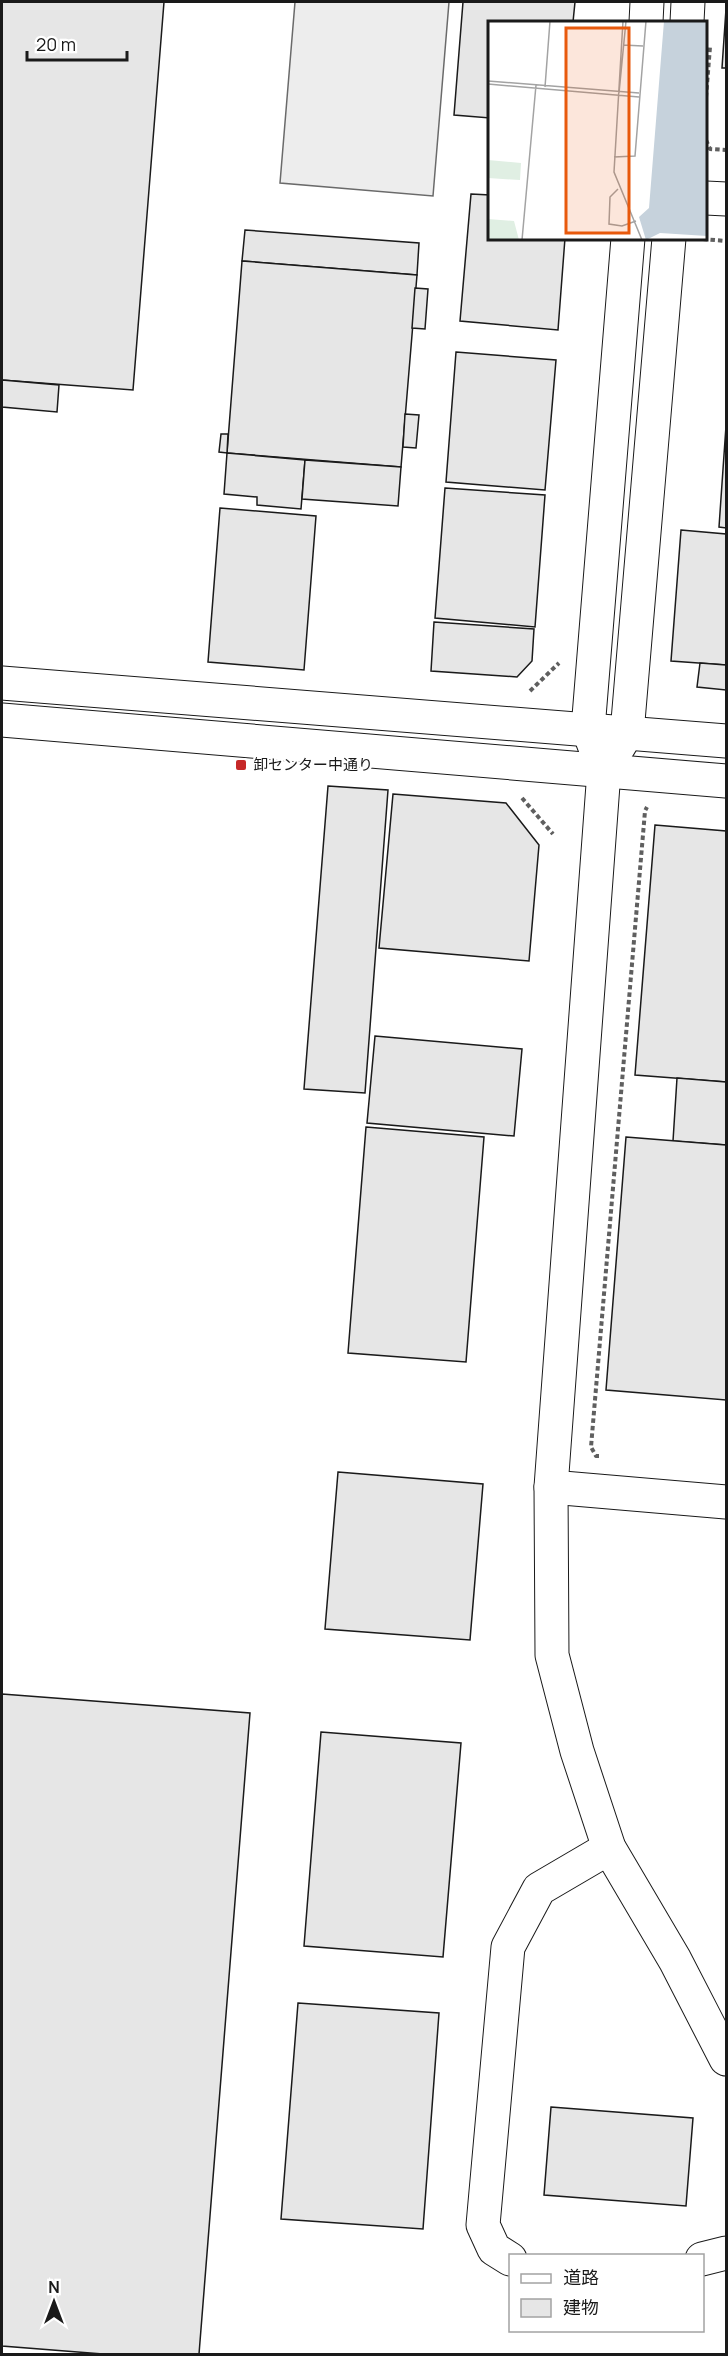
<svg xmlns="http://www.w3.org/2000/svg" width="728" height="2356" viewBox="0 0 728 2356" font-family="Manrope,'Noto Sans JP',sans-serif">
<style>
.parking{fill:#ededed;stroke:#6a6a6a;stroke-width:1.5}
.building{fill:#e6e6e6;stroke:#1a1a1a;stroke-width:1.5}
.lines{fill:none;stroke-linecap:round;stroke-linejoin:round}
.minor-casing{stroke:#1a1a1a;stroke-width:35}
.path{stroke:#5f5f5f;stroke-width:4;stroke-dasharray:4.5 3;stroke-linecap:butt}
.minor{stroke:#fff;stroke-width:33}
.poi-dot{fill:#c62828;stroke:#fff;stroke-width:2}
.labels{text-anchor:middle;stroke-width:4.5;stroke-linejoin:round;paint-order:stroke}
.poi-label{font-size:15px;fill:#1a1a1a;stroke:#fff;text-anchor:start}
.inset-road{fill:none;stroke:#a3a3a3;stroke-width:1.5}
.view{fill:#e8590c;fill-opacity:0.15;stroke:#e8590c;stroke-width:3}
.inset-edge{fill:none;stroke:#1a1a1a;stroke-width:3}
</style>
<rect width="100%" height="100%" fill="#fff"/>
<path class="parking" d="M295,2H449L433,196L280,183Z"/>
<g class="building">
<path d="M2,2H164L133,390L2,380Z"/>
<path d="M463,2H575L573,22H490V118L454,115Z"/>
<path d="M726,9V68H722Z"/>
<path d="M471,194L490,195V238H565L558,330L460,321Z"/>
<path d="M245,230L419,243L417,275L242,261Z"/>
<path d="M242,261L417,275L401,467L227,453Z"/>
<path d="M415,288L428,289L425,329L412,328Z"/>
<path d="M456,352L556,360L545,490L446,482Z"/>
<path d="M2,380L59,385L57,412L2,407Z"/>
<path d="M405,414L419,415L416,448L403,447Z"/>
<path d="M726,426V528L719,527Z"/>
<path d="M221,434H228L227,453L219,452Z"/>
<path d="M227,453L305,460L301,509L257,505V497L224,494Z"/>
<path d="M305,460L401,467L398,506L302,499Z"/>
<path d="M445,488L545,495L535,627L435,618Z"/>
<path d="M220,508L316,516L304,670L208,662Z"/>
<path d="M681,530L726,534V665L671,661Z"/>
<path d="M434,622L534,629L532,661L517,677L431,671Z"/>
<path d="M700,663L726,665V690L697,687Z"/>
<path d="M328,786L388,790L365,1093L304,1089Z"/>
<path d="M393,794L506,803L539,845L529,961L379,948Z"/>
<path d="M655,825L726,831V1082L635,1075Z"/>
<path d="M375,1036L522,1049L514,1136L367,1123Z"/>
<path d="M677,1078L726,1082V1145L673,1141Z"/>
<path d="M366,1127L484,1137L466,1362L348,1353Z"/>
<path d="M626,1137L726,1145V1400L606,1390Z"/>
<path d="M338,1472L483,1484L470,1640L325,1629Z"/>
<path d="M2,1694L250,1713L199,2354H103L2,2346Z"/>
<path d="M321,1732L461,1743L443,1957L304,1946Z"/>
<path d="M298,2003L439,2013L423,2229L281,2219Z"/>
<path d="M551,2107L693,2118L686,2206L544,2195Z"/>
</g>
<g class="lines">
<defs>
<g id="minor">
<path d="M646,22L647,2"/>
<path d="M687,22L688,2"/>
<path d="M706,198L726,199"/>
<path d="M628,238L588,729L604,771L551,1487L552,1655L577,1751L609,1848L675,1960L726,2059"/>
<path d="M2,683L726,741"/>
<path d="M2,720L726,781"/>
<path d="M616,751L627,733L669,238"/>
<path d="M551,1487L726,1502"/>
<path d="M510,2259L494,2249L483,2225L508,1947L539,1889L609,1848"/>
<path d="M702,2259L726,2253"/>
</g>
</defs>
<use href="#minor" class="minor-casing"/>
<g class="path">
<path d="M706,97L710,47"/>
<path d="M706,140L710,149L726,150"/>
<path d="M703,239L726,241"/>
<path d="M530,691L559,663"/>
<path d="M522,798L553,834"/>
<path d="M599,1456H596L591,1447L645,811L647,807"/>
</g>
<use href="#minor" class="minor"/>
</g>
<rect class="poi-dot" x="235" y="759" width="12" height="12" rx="3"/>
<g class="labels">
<g class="poi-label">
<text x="253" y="770">卸センター中通り</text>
</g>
</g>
<g transform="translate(488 21)">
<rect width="219" height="219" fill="#fff"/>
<path d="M0,139L33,142L32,159L0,157ZM0,198L26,200L31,219H0Z" fill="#e0efe3"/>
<path d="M176,0H219V215L172,212L158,219L151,196L161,187Z" fill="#c6d2dc"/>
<path class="inset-road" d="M135,0L126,151L154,219M135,24L155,25M0,60L151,72M0,63L151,76M57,66L62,0M131,72L138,0M126,136L147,135L158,0M130,168L122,176L121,203L134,205L148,200M34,219L48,64"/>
<path class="view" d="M78,7H141V212H78Z"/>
<rect width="219" height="219" class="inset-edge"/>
</g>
<rect width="728" height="2356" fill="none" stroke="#1a1a1a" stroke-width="6"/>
<rect x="509" y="2254" width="195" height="78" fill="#ffffff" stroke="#a3a3a3" stroke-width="1.5"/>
<rect x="521" y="2274" width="30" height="9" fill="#ffffff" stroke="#a3a3a3" stroke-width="1.5"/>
<text x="563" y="2284" font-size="18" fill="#1a1a1a">道路</text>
<rect x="521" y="2299" width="30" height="18" fill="#e6e6e6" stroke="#a3a3a3" stroke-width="1.5"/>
<text x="563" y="2314" font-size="18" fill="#1a1a1a">建物</text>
<g transform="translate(54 2302)" stroke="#ffffff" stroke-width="4.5" paint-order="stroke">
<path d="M0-4.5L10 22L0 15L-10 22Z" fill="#1a1a1a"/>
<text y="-9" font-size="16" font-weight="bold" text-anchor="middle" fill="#1a1a1a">N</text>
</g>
<path d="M27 51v9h100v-9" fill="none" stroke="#1a1a1a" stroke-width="3"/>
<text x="36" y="51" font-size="18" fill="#1a1a1a" stroke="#ffffff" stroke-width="4.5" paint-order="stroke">20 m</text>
</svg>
